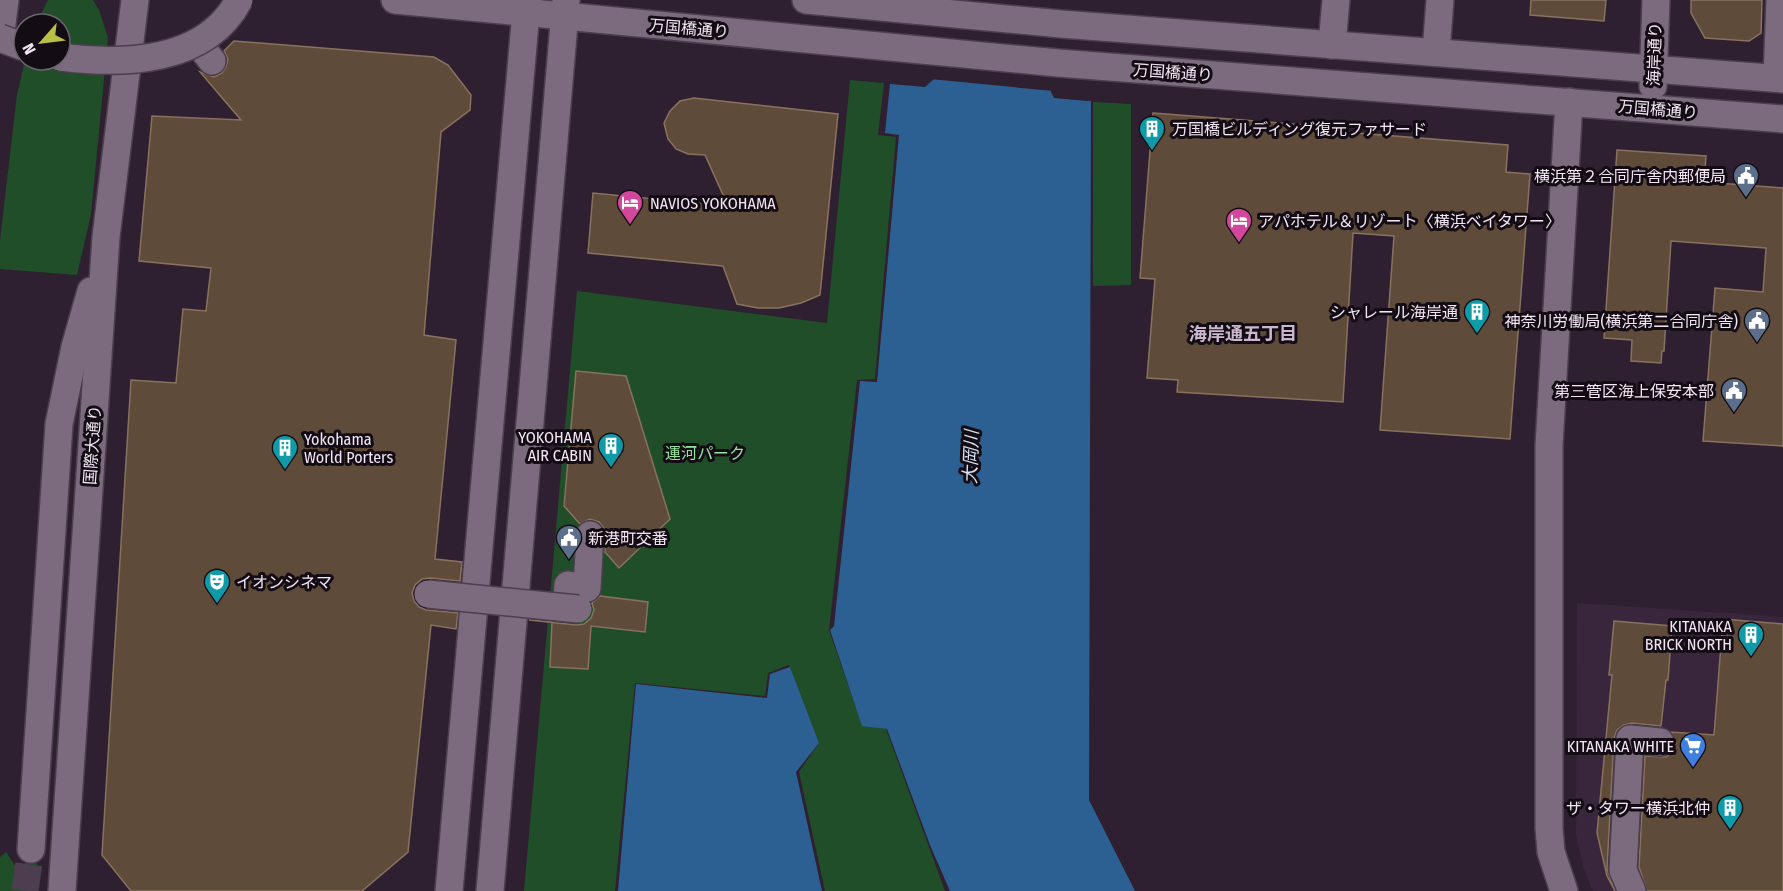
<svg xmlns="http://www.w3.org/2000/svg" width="1783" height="891" viewBox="0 0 1783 891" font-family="'Fira Sans Condensed','Noto Sans JP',sans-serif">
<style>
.built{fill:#39263d}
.green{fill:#204e29}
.water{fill:#2d6092}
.pier{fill:#2f2031}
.building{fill:#5f4b39;stroke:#88725f;stroke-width:1.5}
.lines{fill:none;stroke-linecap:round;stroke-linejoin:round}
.minor-tunnel{stroke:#4c3e4e;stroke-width:27;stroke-dasharray:27 14;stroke-linecap:butt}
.minor-casing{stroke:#4b3e4d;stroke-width:30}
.minor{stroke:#7c6a7f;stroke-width:27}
.minor-bridge-casing{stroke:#4b3e4d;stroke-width:30;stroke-linecap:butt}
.minor-bridge{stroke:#7c6a7f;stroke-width:27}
.labels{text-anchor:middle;stroke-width:6;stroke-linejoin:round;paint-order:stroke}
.street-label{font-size:16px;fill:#f1e6f2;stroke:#130c14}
.poi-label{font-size:16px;fill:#f1e6f2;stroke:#130c14;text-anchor:end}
.park-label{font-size:16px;fill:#91e59e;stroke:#130c14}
.neighbourhood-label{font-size:18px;font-weight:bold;fill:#cab7ce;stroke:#130c14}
.water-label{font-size:18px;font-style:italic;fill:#d3e1f0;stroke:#130c14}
</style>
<rect width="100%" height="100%" fill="#2f2031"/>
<path class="built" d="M1577,603L1783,617V891H1593L1584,869L1576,835Z"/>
<g class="green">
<path d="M48,0H93L99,10L108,38L91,214L77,275L0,269V240L17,95L25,60H60V24H36Z"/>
<path d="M850,80L884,83L878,135L896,137L875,379L857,380L829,630L862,725L886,729L945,891H825L799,772L819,743L789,665L768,673L765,696L635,683L615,891H524L577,291L827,323Z"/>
<path d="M1093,102L1131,104V285L1093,286Z"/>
<path d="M6,852L18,870L34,855L38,866L28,891H0V857Z"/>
</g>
<g class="water">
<path d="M1061,0L1051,92L1054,98L1091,101L1089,800L1135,891H950L930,845L887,729L862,726L830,630L834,626L860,381L877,382L899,135L885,133L890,84L925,87L935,78Z"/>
<path d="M790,667L819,743L796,772L822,891H618L636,684L767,698L770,674Z"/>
</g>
<path class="pier" d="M938,0H1064L1054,91L1056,95L1088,98V101L1057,98L1053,91L930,79Z"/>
<g class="building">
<path d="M1531,0H1606L1604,21L1530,15Z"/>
<path d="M1691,0H1762L1761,33L1749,41L1705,38L1691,13Z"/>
<path d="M234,41L434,57L448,65L471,95L470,110L441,132L424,335L456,340L435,559L462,562L460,581L430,578L422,579L415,585L412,593L414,601L419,607L426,610L458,613L456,629L431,625L408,852L362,891H131L102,855L131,380L176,383L183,309L206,311L211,268L139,261L152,116L241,120L200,72L214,77L222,73L226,67L228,59L224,51Z"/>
<path d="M694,98L838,114L820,295L801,303L779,308H758L737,304L723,266L588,253L593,193L728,206L705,155L688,154L676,149L668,139L664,123L670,111L680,101Z"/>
<path d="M1153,113L1345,128L1344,132L1508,145L1506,172L1530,174L1510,439L1380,430L1394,236L1353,233L1343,402L1177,392L1178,380L1147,378L1155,279L1140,278Z"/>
<path d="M1617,150L1706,156L1704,182L1783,188V446L1703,441L1715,288L1763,292L1766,248L1671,241L1664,351H1662L1661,363L1631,361L1632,340L1604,338Z"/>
<path d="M576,371L626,376L670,519L619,568L605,552L606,535L604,528L599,522L590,519L580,524L564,506Z"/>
<path d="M600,596L648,602L645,632L591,626L588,669L550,667L552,622L529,620L576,625L584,624L591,618L594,610L592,603Z"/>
<path d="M1723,619L1783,624V891H1647L1639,867L1645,756L1666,757L1672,752L1676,743L1671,732L1714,735Z"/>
<path d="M1614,621L1672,626L1668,680H1666L1661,726L1632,723L1624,725L1617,730L1614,738L1607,869L1615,891L1607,876L1597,833L1612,675H1609Z"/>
</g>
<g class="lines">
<path class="minor-tunnel" d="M25,891L31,849"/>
<defs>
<g id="minor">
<path d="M395,0L1058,63L1783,119"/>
<path d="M806,0L1061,24L1783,79"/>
<path d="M0,39L5,0"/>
<path d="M198,43L212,61"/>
<path d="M1332,45L1336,0"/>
<path d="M1436,52L1440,0"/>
<path d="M1777,78L1780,0"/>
<path d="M1653,86L1656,0"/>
<path d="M566,608L568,585L587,588L590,535"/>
<path d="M31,849L59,424L75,347L91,291"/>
<path d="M62,891L106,237L135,0"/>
<path d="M449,891L527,0"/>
<path d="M490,891L566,0"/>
<path d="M1564,891L1551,852L1549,828V446L1569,102"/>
<path d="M1632,891L1623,870L1630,739L1660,742"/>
</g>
</defs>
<use href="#minor" class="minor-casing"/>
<use href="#minor" class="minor"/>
<defs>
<g id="minor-bridge">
<path d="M0,38L24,47"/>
<path d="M60,57C123,65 206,63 239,0"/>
<path d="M428,594L578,609"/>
</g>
</defs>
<use href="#minor-bridge" class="minor-bridge-casing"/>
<use href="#minor-bridge" class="minor-bridge"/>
</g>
<defs>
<symbol id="building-pin" viewBox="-11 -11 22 30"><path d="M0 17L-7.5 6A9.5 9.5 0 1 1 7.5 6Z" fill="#0f9aa8" stroke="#130c14"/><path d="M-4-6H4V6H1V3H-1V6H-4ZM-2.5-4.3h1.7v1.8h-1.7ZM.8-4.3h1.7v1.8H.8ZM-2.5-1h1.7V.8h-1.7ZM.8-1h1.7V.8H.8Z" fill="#fff"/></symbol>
<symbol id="civic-pin" viewBox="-11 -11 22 30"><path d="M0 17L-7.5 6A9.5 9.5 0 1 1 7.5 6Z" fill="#5c6f8a" stroke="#130c14"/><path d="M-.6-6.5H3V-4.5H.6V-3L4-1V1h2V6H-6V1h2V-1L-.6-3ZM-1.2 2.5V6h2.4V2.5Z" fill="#fff"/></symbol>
<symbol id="hotel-pin" viewBox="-11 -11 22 30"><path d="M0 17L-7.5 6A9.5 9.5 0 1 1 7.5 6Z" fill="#d1479c" stroke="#130c14"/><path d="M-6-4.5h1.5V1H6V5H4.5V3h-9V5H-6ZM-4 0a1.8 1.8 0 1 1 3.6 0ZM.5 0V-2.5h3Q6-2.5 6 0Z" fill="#fff"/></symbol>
<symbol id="theatre-pin" viewBox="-11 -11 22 30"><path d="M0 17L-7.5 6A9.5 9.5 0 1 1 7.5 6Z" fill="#0f9aa8" stroke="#130c14"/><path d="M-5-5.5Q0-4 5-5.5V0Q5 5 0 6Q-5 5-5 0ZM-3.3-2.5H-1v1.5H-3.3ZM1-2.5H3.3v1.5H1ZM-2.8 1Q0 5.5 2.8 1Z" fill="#fff"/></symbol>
<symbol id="supermarket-pin" viewBox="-11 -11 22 30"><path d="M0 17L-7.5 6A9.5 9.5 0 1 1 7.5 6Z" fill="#3f7fe0" stroke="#130c14"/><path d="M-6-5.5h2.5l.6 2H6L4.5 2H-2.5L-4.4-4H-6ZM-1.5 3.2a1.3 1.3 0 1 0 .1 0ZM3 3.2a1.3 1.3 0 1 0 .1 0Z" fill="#fff"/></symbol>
</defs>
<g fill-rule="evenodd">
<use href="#building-pin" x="1137" y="114" width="30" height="40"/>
<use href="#civic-pin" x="1731" y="161" width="30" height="40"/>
<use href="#hotel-pin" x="615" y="188" width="30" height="40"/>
<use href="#hotel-pin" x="1224" y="206" width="30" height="40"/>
<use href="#building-pin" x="1462" y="297" width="30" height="40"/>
<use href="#civic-pin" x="1742" y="306" width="30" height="40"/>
<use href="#civic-pin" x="1719" y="376" width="30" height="40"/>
<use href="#building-pin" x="596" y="431" width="30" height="40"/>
<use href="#building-pin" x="270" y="433" width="30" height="40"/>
<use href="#civic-pin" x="554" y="523" width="30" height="40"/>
<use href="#theatre-pin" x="202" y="567" width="30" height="40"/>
<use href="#building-pin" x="1736" y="620" width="30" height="40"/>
<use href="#supermarket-pin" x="1678" y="731" width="30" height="40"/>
<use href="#building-pin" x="1715" y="793" width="30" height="40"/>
</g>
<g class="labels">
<g class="street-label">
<text transform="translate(689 28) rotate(5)" y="6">万国橋通り</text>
<text transform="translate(1654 54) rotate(-88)" y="6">海岸通り</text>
<text transform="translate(1173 72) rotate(4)" y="6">万国橋通り</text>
<text transform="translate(1658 109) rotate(5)" y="6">万国橋通り</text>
<text transform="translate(92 445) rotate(-86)" y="6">国際大通り</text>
</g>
<g class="poi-label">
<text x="1172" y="135" text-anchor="start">万国橋ビルディング復元ファサード</text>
<text x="1726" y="182">横浜第２合同庁舎内郵便局</text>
<text x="650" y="209" text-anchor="start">NAVIOS YOKOHAMA</text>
<text x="1258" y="227" text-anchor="start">アパホテル＆リゾート〈横浜ベイタワー〉</text>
<text x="1458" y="318">シャレール海岸通</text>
<text x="1738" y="327">神奈川労働局(横浜第二合同庁舎)</text>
<text x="1714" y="397">第三管区海上保安本部</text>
<text x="592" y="443">YOKOHAMA<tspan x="592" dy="18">AIR CABIN</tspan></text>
<text x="304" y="445" text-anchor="start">Yokohama<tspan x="304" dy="18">World Porters</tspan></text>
<text x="588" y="544" text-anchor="start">新港町交番</text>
<text x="236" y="588" text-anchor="start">イオンシネマ</text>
<text x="1732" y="632">KITANAKA<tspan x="1732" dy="18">BRICK NORTH</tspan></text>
<text x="1674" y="752">KITANAKA WHITE</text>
<text x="1710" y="814">ザ・タワー横浜北仲</text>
</g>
<g class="park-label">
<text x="705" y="459">運河パーク</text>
</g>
<g class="neighbourhood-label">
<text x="1243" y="340">海岸通五丁目</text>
</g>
<g class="water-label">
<text transform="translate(971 457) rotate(-88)" y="6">大岡川</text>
</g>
</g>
<g transform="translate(42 42) rotate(242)"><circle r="28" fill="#130c14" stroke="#6c636d" stroke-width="1.5"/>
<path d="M0-4.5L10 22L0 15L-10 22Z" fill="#b9c046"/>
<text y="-9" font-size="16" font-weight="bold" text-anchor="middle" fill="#f1e6f2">N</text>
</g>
</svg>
